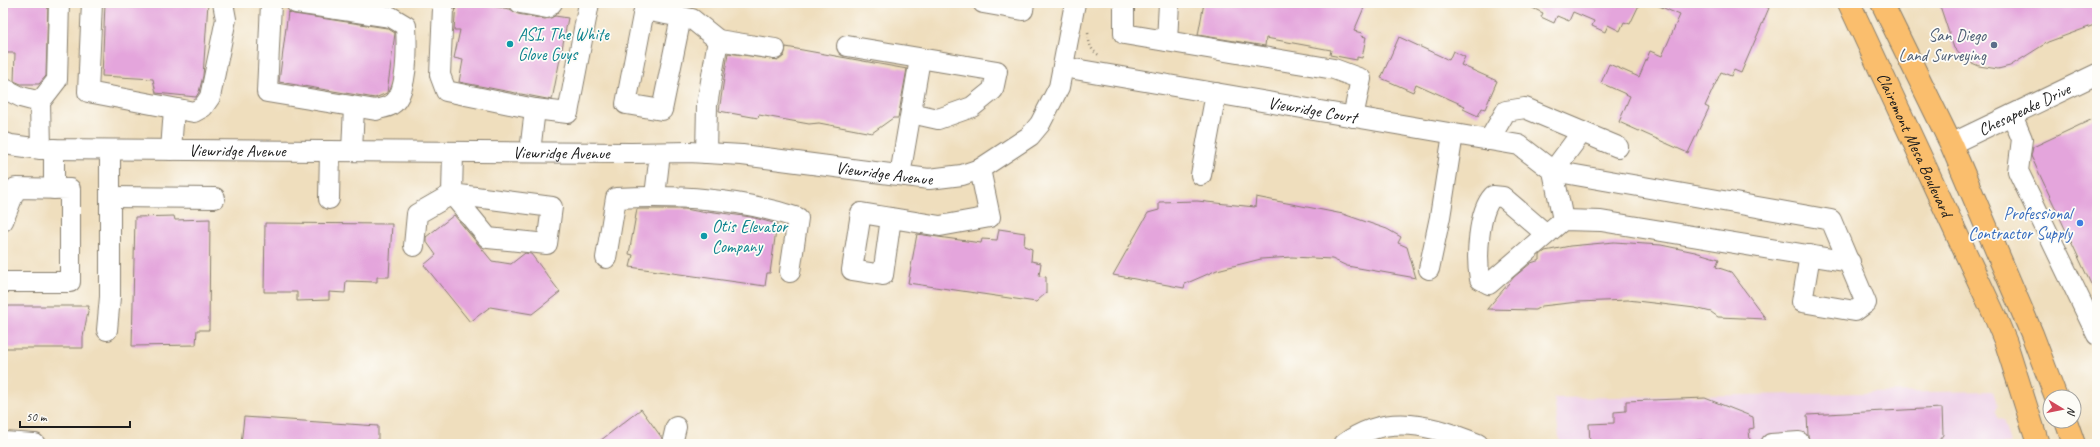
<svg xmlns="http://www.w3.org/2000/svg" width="2100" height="447" viewBox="0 0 2100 447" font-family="Caveat,sans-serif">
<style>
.built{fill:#eed0e8}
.building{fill:#e4a5dc}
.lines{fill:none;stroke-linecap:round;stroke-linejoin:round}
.minor-casing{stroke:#867d6c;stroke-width:22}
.major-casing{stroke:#867d6c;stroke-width:24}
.path{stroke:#867d6c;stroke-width:2.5;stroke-dasharray:1 3;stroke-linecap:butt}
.minor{stroke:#fff;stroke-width:20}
.major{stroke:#fabe6d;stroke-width:22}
.culture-dot{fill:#0f9aa8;stroke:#fdfcf7;stroke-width:1.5}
.service-dot{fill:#5c6f8a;stroke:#fdfcf7;stroke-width:1.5}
.shop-dot{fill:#3f7fe0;stroke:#fdfcf7;stroke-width:1.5}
.labels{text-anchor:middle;stroke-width:3.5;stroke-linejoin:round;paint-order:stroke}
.culture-label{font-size:17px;fill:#0d838f;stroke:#fdfcf7;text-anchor:start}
.service-label{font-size:17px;fill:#4e5e75;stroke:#fdfcf7;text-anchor:end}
.street-label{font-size:17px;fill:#1c1c1c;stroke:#fdfcf7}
.shop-label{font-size:17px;fill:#366cbe;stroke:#fdfcf7;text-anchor:end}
</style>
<rect width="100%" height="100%" fill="#fdfcf7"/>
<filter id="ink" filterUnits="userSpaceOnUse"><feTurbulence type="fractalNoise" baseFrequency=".025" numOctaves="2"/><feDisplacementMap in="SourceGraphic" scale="8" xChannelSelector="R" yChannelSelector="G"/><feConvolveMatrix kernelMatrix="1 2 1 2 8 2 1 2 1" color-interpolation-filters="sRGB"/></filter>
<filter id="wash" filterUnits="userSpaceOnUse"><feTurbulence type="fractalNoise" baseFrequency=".012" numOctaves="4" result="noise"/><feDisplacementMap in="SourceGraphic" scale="16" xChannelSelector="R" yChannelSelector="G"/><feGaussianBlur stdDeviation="0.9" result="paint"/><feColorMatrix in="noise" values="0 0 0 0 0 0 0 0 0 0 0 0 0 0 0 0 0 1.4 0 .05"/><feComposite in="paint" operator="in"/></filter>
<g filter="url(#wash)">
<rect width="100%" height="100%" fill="#efdebd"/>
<path class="built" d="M1993,391L1998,405L1996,410L1998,419L2003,420L2010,444H1560L1554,398Z"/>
<g id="blocks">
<g class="building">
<path d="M3,3H48L46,76L39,84H21L14,81L15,53H3Z"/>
<path d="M105,3H208L203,76L199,92L196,97L156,93L153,79L102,76Z"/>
<path d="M456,3H474L510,9L518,14L545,19L555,16L568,18L552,100L459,82L463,60L454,58L460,30H454Z"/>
<path d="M1204,3H1366L1354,31L1362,33L1361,36L1366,37L1362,58L1357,57V60L1330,55L1331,50L1266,38L1265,46L1198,35Z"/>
<path d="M1522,3H1640L1630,24L1624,22L1620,31L1608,25L1605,32L1592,26L1594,21L1573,12L1569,21L1557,16L1554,23L1541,17L1543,13Z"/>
<path d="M1652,3H1758L1769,8L1741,73L1734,70L1731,76L1721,72L1705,106L1709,108L1688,153L1619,122L1630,96L1601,83L1609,64L1639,77L1650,51L1662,56L1680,15Z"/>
<path d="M1939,3H2097V24L2048,42L2010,66L1998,69L1979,66L1965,60L1954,48Z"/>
<path d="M288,12L294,14L387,28L395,33L387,93L375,98L279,82Z"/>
<path d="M1399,37L1449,60L1453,51L1465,57L1461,65L1497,81L1485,109L1482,108L1478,116L1463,109L1465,106L1416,84L1413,92L1381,78Z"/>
<path d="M786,47L907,69L898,118H893L872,133L819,123L809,124L759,115L758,118L719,111L728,53L779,60L784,56Z"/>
<path d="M2097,117V297L2031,156L2033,147Z"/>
<path d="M1256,197L1343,214L1387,229L1401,237L1398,243L1407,247L1416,278L1347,266L1332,259L1292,257L1261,259L1217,270L1185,284L1184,288L1113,275L1148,213L1159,210V202L1197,201L1255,207Z"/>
<path d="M637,209H685L707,213V211L751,217L777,224L770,273H767L765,286L630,267L633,255L629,254Z"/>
<path d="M454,215L492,261L511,264L525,253L531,254L560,292L532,314L490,307L470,322L424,265L436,255L426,241V237Z"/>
<path d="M174,216L175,220L210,219L209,330H197L196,345L132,346L135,217Z"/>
<path d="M265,223L392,224L389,277H377V282L346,281L345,293L329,292V300L297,301V292H264Z"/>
<path d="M999,229L1025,233L1024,246L1032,249L1031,261L1041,263L1039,276L1046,277V293L1036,302L908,283L917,234L981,243L982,239L997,240Z"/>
<path d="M1614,242L1661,245L1695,252L1719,259L1716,267L1731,272L1766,319L1718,317L1711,312L1695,308L1628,300L1578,302L1542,306L1535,310L1487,309L1514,277L1531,263L1540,260V255L1545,251L1570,246Z"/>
<path d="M3,306H89L83,337V348H3Z"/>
<path d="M1705,398L1753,417L1754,428L1749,429L1750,441H1738V444H1702V440L1641,444H1590L1589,424L1614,423V412L1626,411V401Z"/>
<path d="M1942,408L1943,435L1936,444H1810L1808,435L1807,415Z"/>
<path d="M641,409L662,438L661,444H596Z"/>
<path d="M244,417L378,426V444H241Z"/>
</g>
</g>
</g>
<g filter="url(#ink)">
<use href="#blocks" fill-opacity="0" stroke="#867d6c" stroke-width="1"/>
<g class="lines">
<defs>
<g id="minor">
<path d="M92,3L88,92L194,112L203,107L210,97L226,19L223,3"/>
<path d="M271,3L267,92L376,110C380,108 386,108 391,105C409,95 407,44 406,26L391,17L296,3"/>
<path d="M445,3L443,8L440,75L446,91L535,109L568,113L589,3"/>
<path d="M520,3L547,8L552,3"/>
<path d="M983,3L1023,10L1024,3"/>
<path d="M1124,3V34L1334,69L1361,79L1353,117"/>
<path d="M681,17L662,110L626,104L644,10L692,19L718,40"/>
<path d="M1167,41L1169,3"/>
<path d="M847,46L997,71L993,90L972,107L938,119L911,113"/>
<path id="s1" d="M1063,67L1519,145L1553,171L1831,220L1866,303L1855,311L1802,302L1810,255"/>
<path d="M3,88L21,97L40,102L41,149"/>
<path d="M40,102L57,80L59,3"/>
<path d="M2012,115L2022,139L2018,171L2097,335"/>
<path d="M1489,140L1506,111L1525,108L1618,147"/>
<path id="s2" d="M3,142L11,145L41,149L632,153L689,152L742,155L929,179L962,175L980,169L1030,136L1040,124L1059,87L1075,3"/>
<path id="s3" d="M1951,144L2097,74"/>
<path d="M171,150L174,109"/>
<path d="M352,151L354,107"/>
<path d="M530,152L535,109"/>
<path d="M706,153L707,105L718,40L775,49"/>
<path d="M900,175L920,59"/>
<path d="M1201,175L1216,93"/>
<path d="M54,189V149"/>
<path d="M655,196L660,153"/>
<path d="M110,197L215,198"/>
<path d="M329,199L330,151"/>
<path d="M891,218L883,275L852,270L861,213L940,226L990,217L980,169"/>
<path d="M1563,220L1553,171L1582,132"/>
<path d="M3,221L16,188L70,189V282H3"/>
<path d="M1546,234L1503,197L1493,196C1478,212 1476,258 1480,279L1489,284L1563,220L1601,221L1850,262"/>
<path d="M414,246L417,214L452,194L552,207L547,244L488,238L452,194L453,152"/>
<path d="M606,258L616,198C678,195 739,198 798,218L790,272"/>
<path d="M1429,269L1440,217L1453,134"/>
<path d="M107,330L110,297V150"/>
<path d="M3,442L35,444"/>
<path d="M672,444L676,427"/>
<path d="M1344,444C1388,411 1432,426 1478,444"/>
<path d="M1771,444L1799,442V444"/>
</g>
<g id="major">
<path id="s4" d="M1849,3L1994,314L2006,343L2038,444"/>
<path d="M1882,3L1951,144L2032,334L2056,397"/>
<path d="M2066,421L2074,444"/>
</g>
</defs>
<use href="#minor" class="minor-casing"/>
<use href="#major" class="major-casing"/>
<path class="path" d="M1088,33C1089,43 1090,50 1099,55"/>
<use href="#minor" class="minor"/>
<use href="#major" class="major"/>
</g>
</g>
<g class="culture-dot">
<circle cx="510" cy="44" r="4"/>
<circle cx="704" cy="236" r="4"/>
</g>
<circle class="service-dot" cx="1994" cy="45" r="4"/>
<circle class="shop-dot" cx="2080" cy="223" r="4"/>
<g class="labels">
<g class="culture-label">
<text x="518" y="40">ASI, The White<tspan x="518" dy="20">Glove Guys</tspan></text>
<text x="712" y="232">Otis Elevator<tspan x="712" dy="20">Company</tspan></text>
</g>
<g class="service-label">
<text x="1986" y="41">San Diego<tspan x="1986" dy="20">Land Surveying</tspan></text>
</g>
<g class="street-label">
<text dy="6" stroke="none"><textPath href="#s3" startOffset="81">Chesapeake Drive</textPath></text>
<text dy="6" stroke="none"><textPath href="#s1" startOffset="253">Viewridge Court</textPath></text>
<text dy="6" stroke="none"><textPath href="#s4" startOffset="156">Clairemont Mesa Boulevard</textPath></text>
<text dy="6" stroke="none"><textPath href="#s2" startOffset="235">Viewridge Avenue</textPath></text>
<text dy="6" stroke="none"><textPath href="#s2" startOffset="559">Viewridge Avenue</textPath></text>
<text dy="6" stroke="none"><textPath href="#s2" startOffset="883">Viewridge Avenue</textPath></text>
</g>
<g class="shop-label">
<text x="2072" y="219">Professional<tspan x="2072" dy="20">Contractor Supply</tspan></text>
</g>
</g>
<rect width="2100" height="447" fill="none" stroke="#fdfcf7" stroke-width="16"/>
<g transform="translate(2062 409) rotate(100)"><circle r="19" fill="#fdfcf7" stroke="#a3a29f"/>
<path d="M0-3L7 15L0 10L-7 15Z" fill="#d1495b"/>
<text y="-6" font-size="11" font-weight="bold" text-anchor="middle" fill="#1c1c1c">N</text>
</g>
<path d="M20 421v6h110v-6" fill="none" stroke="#1c1c1c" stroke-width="2"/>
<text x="26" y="421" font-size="12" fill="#1c1c1c" stroke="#fdfcf7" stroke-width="3" paint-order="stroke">50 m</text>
</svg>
